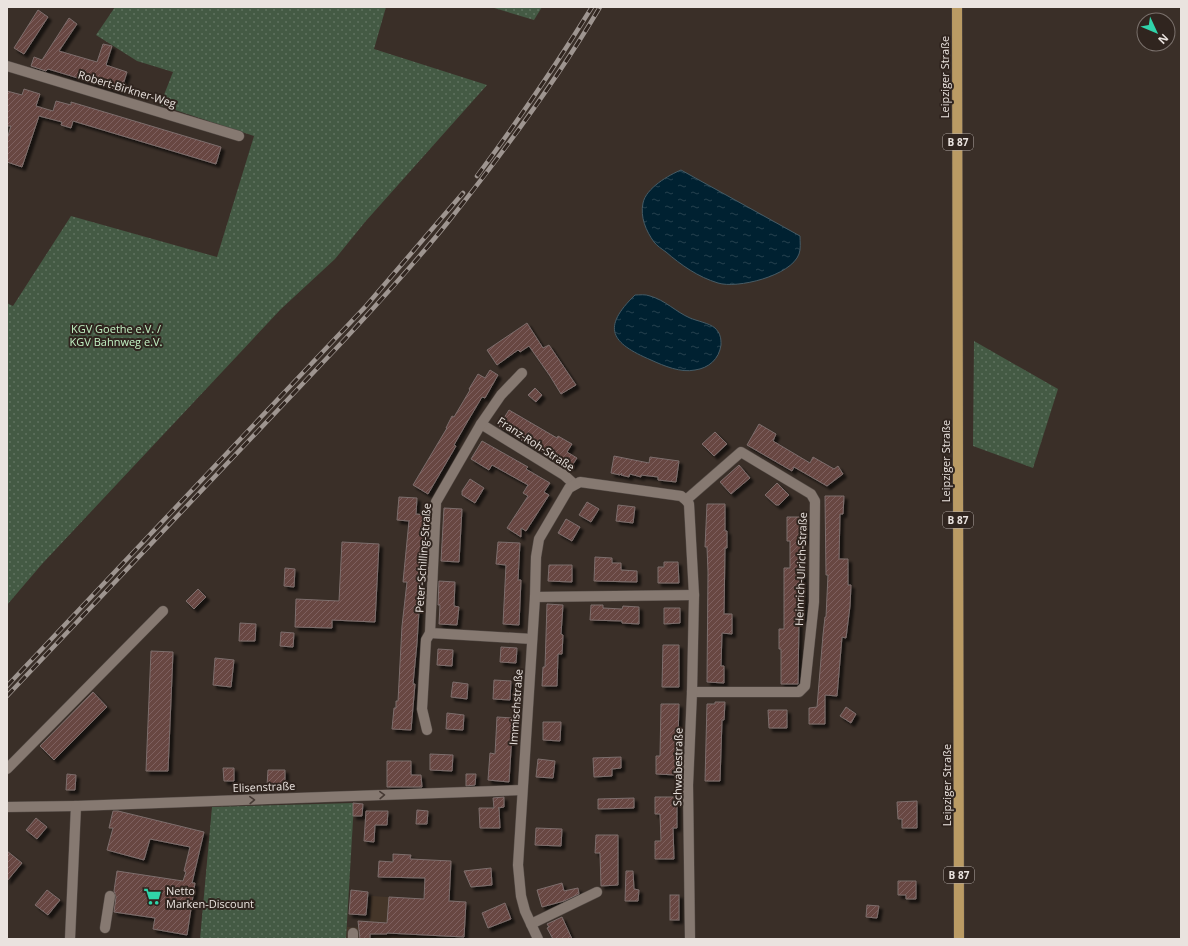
<svg xmlns="http://www.w3.org/2000/svg" width="1188" height="946" viewBox="0 0 1188 946" font-family="'Open Sans',sans-serif">
<style>
.industrial{fill:#453629}
.park{fill:url(#park-dots)}
.water{fill:url(#water-ripples);stroke:#465b65}
.building{fill:url(#building-hatch);stroke:#7d6e6c;filter:url(#shadow)}
.lines{fill:none;stroke-linecap:round;stroke-linejoin:round}
.minor-casing{stroke:#554c47;stroke-width:11}
.major-casing{stroke:#554c47;stroke-width:11}
.minor{stroke:#867971;stroke-width:10}
.major{stroke:#ba9b64;stroke-width:10}
.rail-casing{stroke:#9e9590;stroke-width:4.5}
.rail{stroke:#30251f;stroke-width:3;stroke-dasharray:9;stroke-linecap:butt}
.oneway{stroke:#463a34}
.labels{text-anchor:middle;stroke-width:4;stroke-linejoin:round;paint-order:stroke}
.shield{fill:#30251f;stroke:#b2aaa5;stroke-width:1}
.shield-label{font-size:10px;font-weight:bold;fill:#eae3df}
.street-label{font-size:11px;fill:#eae3df;stroke:#30251f}
.park-label{font-size:11px;fill:#c3f2c4;stroke:#30251f}
.poi-label{font-size:11px;fill:#eae3df;stroke:#30251f;text-anchor:start}
</style>
<defs>
<pattern id="park-dots" width="8" height="8" patternUnits="userSpaceOnUse"><rect width="8" height="8" fill="#445a44"/><path d="M2 2h.1M6 6h.1" fill="none" stroke="#5f725f" stroke-width="1.8" stroke-linecap="round"/></pattern>
<pattern id="water-ripples" width="26" height="14" patternUnits="userSpaceOnUse"><rect width="26" height="14" fill="#002131"/><path d="M2 4q2-2 4 0t4 0M15 11q2-2 4 0t4 0" fill="none" stroke="#25414e"/></pattern>
<pattern id="building-hatch" width="6" height="6" patternUnits="userSpaceOnUse"><rect width="6" height="6" fill="#684643"/><path d="M-1 1l2-2M0 6l6-6M5 7l2-2" fill="none" stroke="#7e615e"/></pattern>
<filter id="shadow"><feDropShadow dx="3.5" dy="3.5" stdDeviation="1" flood-color="#0009"/></filter>
</defs>
<rect width="100%" height="100%" fill="#3a2f28"/>
<path class="industrial" d="M371,896L466,902L464,939H346L347,927L370,928Z"/>
<g class="park">
<path d="M115,7H386L374,49L487,85L365,222L335,259L281,309L42,564L7,605V303L13,306L71,216L217,257L254,136L160,105L173,72L137,61L96,35Z"/>
<path d="M491,7H542L534,20Z"/>
<path d="M974,341L1058,389L1033,468L973,446Z"/>
<path d="M354,803L346,939H200L212,807Z"/>
</g>
<g class="water">
<path d="M681,170L800,236C800,242 801,249 799,254C791,276 737,289 718,283C698,277 681,265 666,252C662,249 657,246 654,242C646,231 640,217 643,203C646,188 669,175 681,170Z"/>
<path d="M635,295C640,295 645,294 650,296C665,300 676,312 690,318C697,321 709,323 715,328C717,330 720,334 720,336C721,338 721,342 721,345C719,359 709,368 695,370C681,373 664,366 651,360C611,343 601,328 635,295Z"/>
</g>
<g class="building">
<path d="M38,10L48,17L24,54L14,48Z"/>
<path d="M69,18L77,24L59,51L97,62L103,44L112,46L106,65L127,72L121,91L48,69L46,71L31,66L34,57L42,60Z"/>
<path d="M24,89L40,94L36,106L53,111L56,101L71,105V102L221,147L216,164L73,121L71,128L61,125L62,122L39,116L22,167L7,162V139L11,126H7V91L22,95Z"/>
<path d="M527,323L543,348L549,345L576,385L561,394L550,376L529,346L520,352L518,350L497,365L487,350Z"/>
<path d="M490,370L498,375L485,398L482,397L466,424L454,445L456,446L428,494L413,485L447,428H446L452,416L454,417L470,390L469,389L478,374L485,378Z"/>
<path d="M535,388L542,395L536,402L528,395Z"/>
<path d="M509,410L557,438L558,436L572,444L567,452L577,458L571,467L523,441L499,426Z"/>
<path d="M759,424L776,434L773,441L810,463L813,457L834,469L838,466L843,474L827,486L794,467L792,471L747,445Z"/>
<path d="M715,432L727,444L714,456L702,444Z"/>
<path d="M482,441L528,467L526,469L550,483L544,492L549,495L526,531L521,528V537L507,528L528,496L523,493L528,485L492,465L489,470L471,459Z"/>
<path d="M614,456L649,463L650,457L679,461L676,482L658,480V477L641,475V477L630,474L629,477L621,475L622,473L620,475L611,473Z"/>
<path d="M739,465L750,478L731,494L720,482Z"/>
<path d="M470,479L484,488L475,503L462,495V491Z"/>
<path d="M777,483L789,495L779,505H776L765,495Z"/>
<path d="M825,496H844L843,514H840L839,559H848V585H851L850,606L846,638L842,637L837,696L825,695V724H809V708L817,707L823,635L825,617H826L828,575H826Z"/>
<path d="M399,497L417,498L416,514L425,515L417,643L413,684H415L411,730L392,729L394,708H396V701H398L402,626L407,582H403L409,521L397,520Z"/>
<path d="M587,502L599,509L591,522L579,515Z"/>
<path d="M707,504H725V531H727V548H725L724,614H732V634L722,633L721,666H724V683L707,682L708,572L707,547H705Z"/>
<path d="M618,505L635,507L633,523L616,521Z"/>
<path d="M444,508L462,509L459,562L441,561Z"/>
<path d="M787,517H806L805,541H802L804,619H799L798,684H781V649H779V629H784V568H790V541H787Z"/>
<path d="M566,519L580,527L572,541L558,533Z"/>
<path d="M342,542L379,544L375,622L332,620V628L295,627L296,599L339,601Z"/>
<path d="M498,542L520,543L518,580H521L519,625L503,624L506,565L496,564Z"/>
<path d="M595,557L612,558V563H621V570L637,571V582L594,581Z"/>
<path d="M664,562H678L679,583H658V567H664Z"/>
<path d="M549,565H572V582L548,581Z"/>
<path d="M285,568L295,569L294,587L284,586Z"/>
<path d="M439,581L455,582L454,606L459,607L457,625L439,624L440,605H438Z"/>
<path d="M198,589L206,597L194,609L186,601Z"/>
<path d="M547,604L563,605L561,634L563,635L562,654H558L557,686H542L543,667H545Z"/>
<path d="M591,605H603V608L622,609L623,606L639,607V624L622,623V621L590,620Z"/>
<path d="M664,608H680V623L664,624Z"/>
<path d="M240,623L256,624L255,641H239Z"/>
<path d="M281,632L294,633L293,647L280,646Z"/>
<path d="M663,645H679V687H662Z"/>
<path d="M501,647L517,648L516,663L500,662Z"/>
<path d="M438,649L453,650L452,666L437,665Z"/>
<path d="M151,651L173,652L168,771H146Z"/>
<path d="M215,658L234,660L231,687L213,685Z"/>
<path d="M494,680L511,681L510,700L493,699Z"/>
<path d="M453,682L468,684L467,699L451,697Z"/>
<path d="M93,692L107,707L54,760L40,746Z"/>
<path d="M715,702H725L724,720H722L720,781H705L707,704H715Z"/>
<path d="M661,704H679L677,775L656,774V756H660Z"/>
<path d="M846,707L856,714L851,723L840,716Z"/>
<path d="M768,710H787V728H769Z"/>
<path d="M447,713L464,715L463,730L446,729Z"/>
<path d="M497,717L513,718L509,782L488,780L490,753L495,754Z"/>
<path d="M543,722H561L560,741L543,740Z"/>
<path d="M430,754L453,755L452,771L430,770Z"/>
<path d="M621,757V768L612,769V776L594,777L593,758Z"/>
<path d="M538,759L555,761L553,778L536,777Z"/>
<path d="M387,761H411V775H421L422,787H387Z"/>
<path d="M223,768H234V781H224Z"/>
<path d="M268,770H285V787L267,786Z"/>
<path d="M67,774L76,775L75,790H66Z"/>
<path d="M466,774H476L475,785L466,786Z"/>
<path d="M504,797V807L498,808H499L500,828H480L479,808H494L493,798Z"/>
<path d="M655,797H677V828H673L674,859H655V841H661L660,814H655Z"/>
<path d="M634,798V808L598,809V799Z"/>
<path d="M917,801V828H902V819H898L897,802Z"/>
<path d="M353,803L363,804L362,816H353Z"/>
<path d="M417,810L428,811L427,824H416Z"/>
<path d="M113,811H118L204,832L192,883H195L187,935L153,929L155,918L114,912L116,897L114,891L117,871L183,881L186,872L184,871L190,847L150,839L144,860L107,850L113,828H109Z"/>
<path d="M366,811H388L387,825H375L374,842L364,841Z"/>
<path d="M36,818L47,827L37,839L26,830Z"/>
<path d="M536,828L562,829L561,846L535,845Z"/>
<path d="M596,835H618V885L601,886L600,853H595Z"/>
<path d="M7,851L22,863L7,881Z"/>
<path d="M393,854L411,855L410,859L451,861L449,901L466,902L464,937L387,933V934H370V939H360L358,921L387,923L389,897L424,899L425,878L378,877L379,861L393,862Z"/>
<path d="M491,868L492,885L471,887L464,871Z"/>
<path d="M626,871H633L634,889L639,890L638,901H625Z"/>
<path d="M898,881H916V899H906V895H898Z"/>
<path d="M562,883L564,891L578,888L579,894L564,901L542,907L537,890Z"/>
<path d="M47,890L60,900L48,915L35,905Z"/>
<path d="M351,890L368,892L366,915L349,914Z"/>
<rect x="670" y="895" width="9" height="25"/>
<path d="M505,903L511,919L488,928L482,913Z"/>
<path d="M867,905L879,906L877,918L866,917Z"/>
<path d="M562,917L572,939H553L547,928L549,927L547,924Z"/>
</g>
<g class="lines">
<defs>
<g id="minor">
<path d="M7,66L239,136"/>
<path d="M481,424L564,475L574,484"/>
<path d="M686,500L741,452L811,494L815,501L814,602L805,686L799,692H692"/>
<path d="M535,597L694,595"/>
<path d="M430,633L532,639"/>
<path d="M427,730L422,709L426,640L430,633L436,502L481,424L501,395L522,373"/>
<path d="M7,769L163,611"/>
<path d="M7,807L76,806L522,790"/>
<path d="M531,924L597,892"/>
<path d="M105,928L110,896"/>
<path d="M70,939L76,806"/>
<path d="M353,939V933"/>
<path d="M538,939L525,911L521,896L518,865L535,597L536,557L539,539L569,488L580,482L681,496L686,500L689,504L694,595L692,692L688,785L690,939"/>
</g>
<path id="major" d="M957,7L959,939"/>
</defs>
<use href="#minor" class="minor-casing"/>
<use href="#major" class="major-casing"/>
<use href="#minor" class="minor"/>
<use href="#major" class="major"/>
<defs>
<g id="rail">
<path d="M477,176C518,121 556,65 592,7"/>
<path d="M7,686L366,306L463,193"/>
<path d="M7,696L346,338C381,300 416,262 448,222C503,153 555,83 600,7"/>
</g>
</defs>
<use href="#rail" class="rail-casing"/>
<use href="#rail" class="rail"/>
</g>
<defs><path id="oneway-chevron" d="M-2-3.5L2.5 0L-2 3.5" fill="none" stroke-width="1.6" stroke-linecap="round" stroke-linejoin="round"/></defs>
<g class="oneway">
<use href="#oneway-chevron" transform="translate(382 795) rotate(-2)"/>
<use href="#oneway-chevron" transform="translate(252 800) rotate(-2)"/>
</g>
<defs>
<symbol id="supermarket-bare" viewBox="-9 -9 18 18"><path d="M-6-5.5h2.5l.6 2H6L4.5 2H-2.5L-4.4-4H-6ZM-1.5 3.2a1.3 1.3 0 1 0 .1 0ZM3 3.2a1.3 1.3 0 1 0 .1 0Z" fill="#30d4aa" stroke="#30251f" stroke-width="2.5" paint-order="stroke"/></symbol>
</defs>
<g fill-rule="evenodd">
<use href="#supermarket-bare" x="140" y="884" width="25" height="25"/>
</g>
<g class="labels">
<g class="shield">
<rect x="943" y="134" width="30" height="16" rx="3"/>
<rect x="943" y="512" width="30" height="16" rx="3"/>
<rect x="944" y="867" width="30" height="16" rx="3"/>
</g>
<g class="shield-label">
<text x="958" y="146">B 87</text>
<text x="958" y="524">B 87</text>
<text x="959" y="879">B 87</text>
</g>
<g class="street-label">
<text transform="translate(945 77) rotate(-90)" y="4">Leipziger Straße</text>
<text transform="translate(127 89) rotate(17)" y="4">Robert-Birkner-Weg</text>
<text transform="translate(536 444) rotate(33)" y="4">Franz-Roh-Straße</text>
<text transform="translate(946 461) rotate(-90)" y="4">Leipziger Straße</text>
<text transform="translate(423 558) rotate(-86)" y="4">Peter-Schilling-Straße</text>
<text transform="translate(801 569) rotate(-88)" y="4">Heinrich-Ulrich-Straße</text>
<text transform="translate(516 707) rotate(-86)" y="4">Immischstraße</text>
<text transform="translate(678 767) rotate(-89)" y="4">Schwabestraße</text>
<text transform="translate(947 785) rotate(-90)" y="4">Leipziger Straße</text>
<text transform="translate(264 787) rotate(-2)" y="4">Elisenstraße</text>
</g>
<g class="park-label">
<text x="116" y="333">KGV Goethe e.V. /<tspan x="116" dy="13">KGV Bahnweg e.V.</tspan></text>
</g>
<g class="poi-label">
<text x="166" y="895">Netto<tspan x="166" dy="13">Marken-Discount</tspan></text>
</g>
</g>
<rect width="1188" height="946" fill="none" stroke="#eae3df" stroke-width="16"/>
<g transform="translate(1156 32) rotate(134)"><circle r="19" fill="#30251f" stroke="#7a716c"/>
<path d="M0-3L7 15L0 10L-7 15Z" fill="#30d4aa"/>
<text y="-6" font-size="11" font-weight="bold" text-anchor="middle" fill="#eae3df">N</text>
</g>
</svg>
